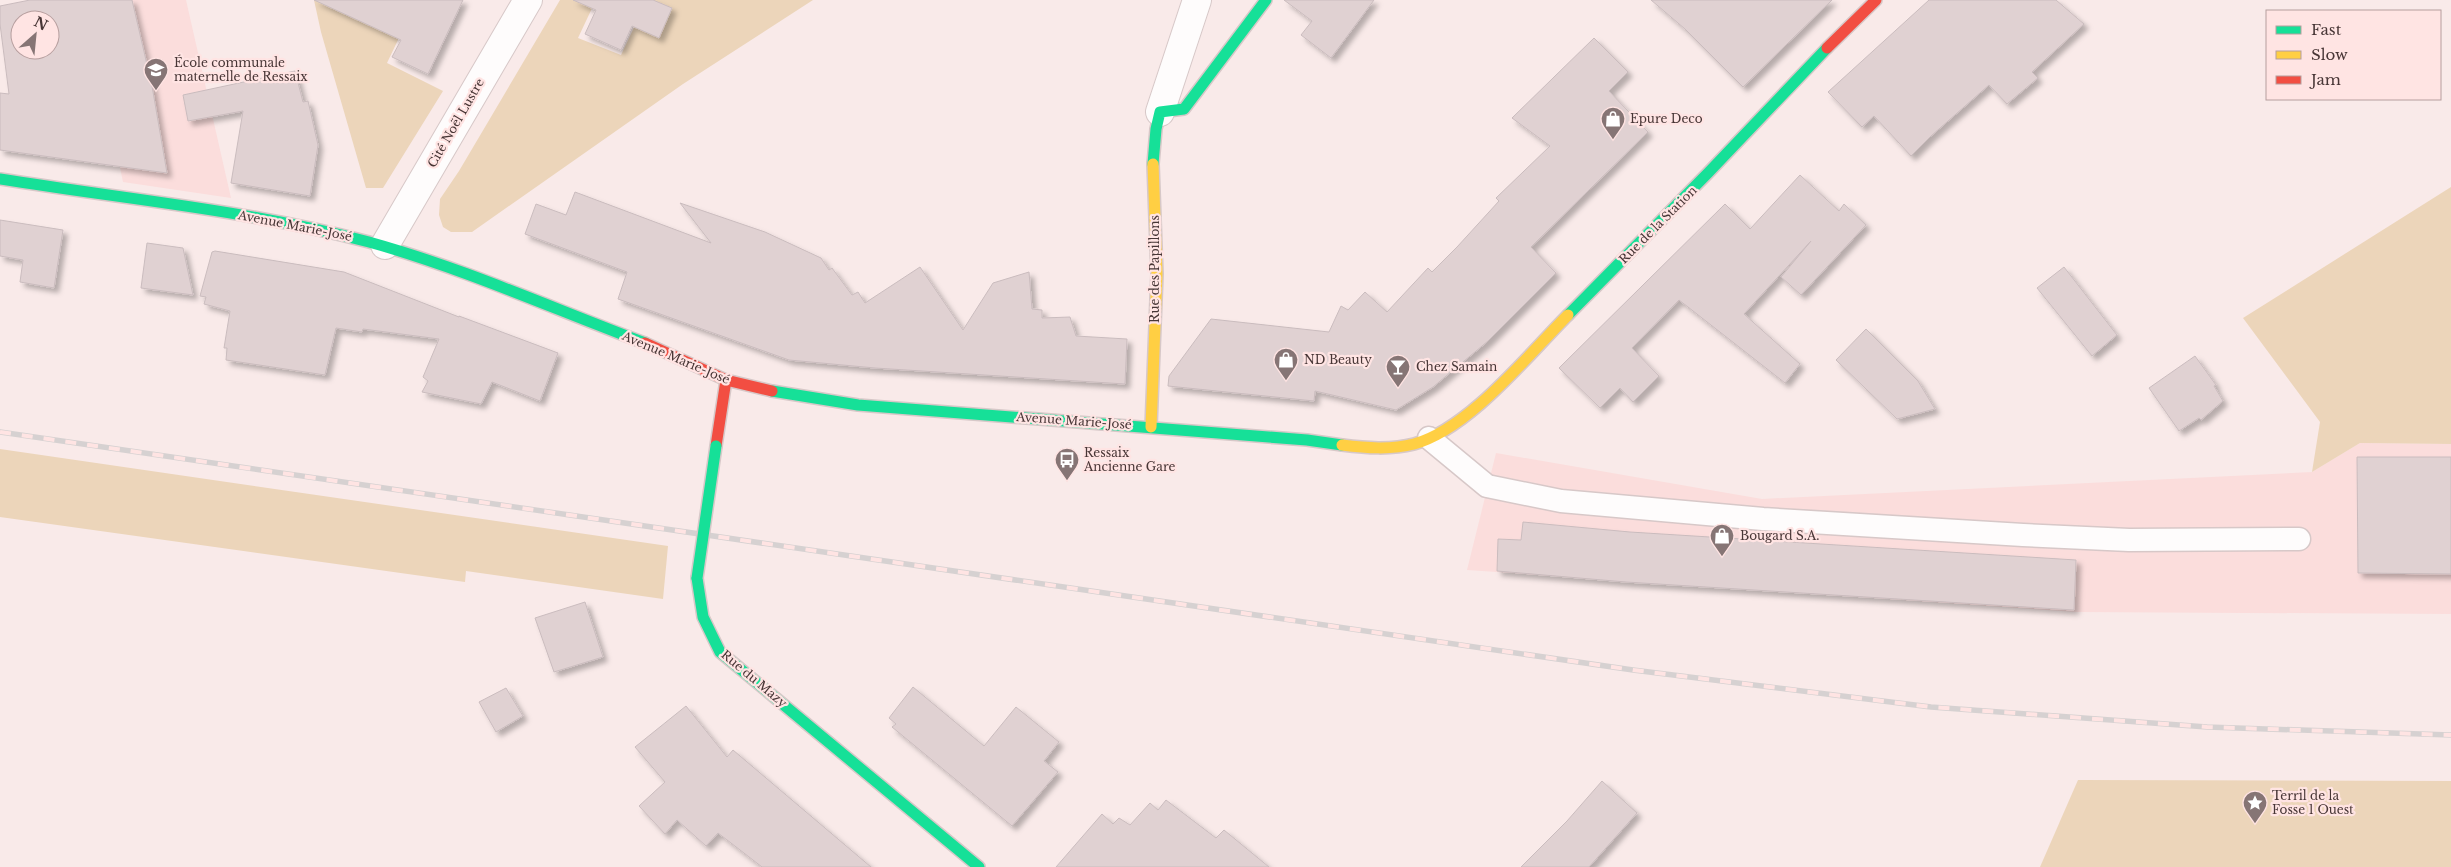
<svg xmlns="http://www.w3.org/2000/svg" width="2451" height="867" viewBox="0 0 2451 867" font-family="'Libre Baskerville',serif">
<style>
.built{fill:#fbdddc}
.green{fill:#ecd5ba}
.building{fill:#e0d1d2;stroke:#cabcbe;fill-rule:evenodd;filter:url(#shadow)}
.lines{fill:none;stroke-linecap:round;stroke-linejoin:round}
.lane-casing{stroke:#d7c8c8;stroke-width:25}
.street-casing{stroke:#d7c8c8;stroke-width:30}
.fast-casing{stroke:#d7c8c8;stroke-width:14}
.slow-casing{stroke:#d7c8c8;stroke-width:14}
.jam-casing{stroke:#d7c8c8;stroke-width:14}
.lane{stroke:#fefcfc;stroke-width:22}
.street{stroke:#fefcfc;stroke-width:28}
.fast{stroke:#16e098;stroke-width:11}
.slow{stroke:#ffcf43;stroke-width:11}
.jam{stroke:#f24e42;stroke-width:11}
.rail-casing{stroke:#d6d1d1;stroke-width:5.5}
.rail{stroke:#ffe4e3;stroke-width:4;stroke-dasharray:11;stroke-linecap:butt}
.fast-bridge-casing{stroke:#d7c8c8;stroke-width:14;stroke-linecap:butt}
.fast-bridge{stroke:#16e098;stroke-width:11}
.labels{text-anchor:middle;stroke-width:4.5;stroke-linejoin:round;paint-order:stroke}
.poi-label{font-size:12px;fill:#483636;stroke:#ffe4e3;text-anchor:start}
.street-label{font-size:12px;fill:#483636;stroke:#ffe4e3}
</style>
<defs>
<filter id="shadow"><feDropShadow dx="4.5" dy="4.5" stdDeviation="2.5" flood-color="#0004"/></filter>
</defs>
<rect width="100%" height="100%" fill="#f9eae9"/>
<g class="built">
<path d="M86,0H186L231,198L123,182Z"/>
<path d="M2360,443L2451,444V614L2076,612L1467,570L1496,453L1762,499L2312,472Z"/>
</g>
<g class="green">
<path d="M314,0H417L387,63L443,91L383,188H366L321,32Z"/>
<path d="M560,0H584L594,4L578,38L621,55L647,0H813L683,84L472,232H451L443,227L439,215L440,199L459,171Z"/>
<path d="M2451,187V444L2360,443L2312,472L2320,422L2243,318Z"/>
<path d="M0,449L668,546L663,599L466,571L465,582L0,517Z"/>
<path d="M2078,780L2451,781V867H2040Z"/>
</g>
<g class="building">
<path d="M30,0H132L152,86L167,173L0,150V93L9,94L0,24V6ZM20,20H50V50H20Z"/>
<path d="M314,0H463L428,74L392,57L401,40Z"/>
<path d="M573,0H653L672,8L659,38L632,26L621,50L585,34L596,10Z"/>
<path d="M1284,0H1374L1331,58L1301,35L1312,21Z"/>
<path d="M1651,0H1832L1743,87L1685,29Z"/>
<path d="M1929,0H2056L2084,24L2032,72L2038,78L2007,104L1989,85L1931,136L1911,156L1874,116L1862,127L1828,92Z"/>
<path d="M1594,38L1628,72L1609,91L1648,132L1531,247L1556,273L1488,341L1433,387L1396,410L1315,391L1314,401L1168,386L1169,376L1211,319L1329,332L1341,306L1348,310L1365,292L1387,312L1428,268L1432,272L1457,247L1499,201L1496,198L1550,146L1512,118Z"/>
<path d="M295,71L303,102L308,101L318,145L310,196L231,183L243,111L188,121L183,95Z"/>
<path d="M1800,175L1839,211L1844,204L1866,225L1801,295L1781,277L1811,241L1744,314L1800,364L1785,383L1679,300L1632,348L1659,376L1633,402L1620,388L1600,408L1559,368L1725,204L1750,229Z"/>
<path d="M575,192L711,243L680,203L765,232L821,258L829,270L832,268L852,295L858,292L865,303L920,267L963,330L993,283L1029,272L1032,309L1042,310V318L1070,317L1076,336L1127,339L1125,384L875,368L789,360L618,299L627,272L525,234L536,204L566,215Z"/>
<path d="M0,220L63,230L54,288L20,282L23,260L0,256Z"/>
<path d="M147,243L183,248L193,295L141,288Z"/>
<path d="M215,251L344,272L459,317V316L558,353L540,401L492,382L481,404L422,392L428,381L423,377L439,339L363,329L362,332L336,328L325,375L226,360L227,348H224L230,311L204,304L206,297L200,296L212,252Z"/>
<path d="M2064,267L2117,335L2092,356L2037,288Z"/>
<path d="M1866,329L1918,381L1935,409L1897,419L1836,360Z"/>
<path d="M2195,356L2216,385L2214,386L2223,401L2201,420L2199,418L2179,431L2149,388Z"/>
<path d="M2357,457H2451V574L2358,573Z"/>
<path d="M1523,522L1630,532L2076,560L2074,610L1626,582L1497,571L1498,539L1521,540Z"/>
<path d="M585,602L603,657L554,672L535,618Z"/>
<path d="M913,687L984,746L1016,707L1059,742L1044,761L1058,772L1012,826L892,727L896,724L889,718Z"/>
<path d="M506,688L523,716L496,732L479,702Z"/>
<path d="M686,706L727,757L733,750L871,867H762L718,833L706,846L677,820L665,834L639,806L665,782L635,747Z"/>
<path d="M1602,781L1637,813L1589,867H1521L1567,821Z"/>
<path d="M1166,800L1216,838L1224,830L1269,867H1056L1102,814L1113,824L1119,818L1130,825L1150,803L1158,810Z"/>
</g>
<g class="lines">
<defs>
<path id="lane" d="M1429,438L1487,486L1561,501L1763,519L2023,535L2129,540L2299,539"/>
<g id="street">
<path d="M1160,112L1197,0"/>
<path d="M385,245L528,0"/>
</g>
<g id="fast">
<path d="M1153,164L1156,129L1160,112L1184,109L1266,0"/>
<path d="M0,179C123,199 248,210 369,242C463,268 554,309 645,343"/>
<path d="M1568,315L1708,173L1827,48"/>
<path d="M772,391L858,405L1307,440L1342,445"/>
<path d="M697,578L703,617L720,652L979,867"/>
</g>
<g id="slow">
<path d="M1151,427L1157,274L1153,164"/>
<path d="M1342,445C1366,448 1391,450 1414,444C1469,429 1528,355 1568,315"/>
</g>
<g id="jam">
<path d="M1827,48L1876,0"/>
<path d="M645,343L726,380L772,391"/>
<path d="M716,446L726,380"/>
</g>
</defs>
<use href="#lane" class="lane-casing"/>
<use href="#street" class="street-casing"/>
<use href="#fast" class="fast-casing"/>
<use href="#slow" class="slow-casing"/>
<use href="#jam" class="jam-casing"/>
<use href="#lane" class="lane"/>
<use href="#street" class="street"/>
<use href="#fast" class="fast"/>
<use href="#slow" class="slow"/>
<use href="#jam" class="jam"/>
<defs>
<path id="rail" d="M0,432L1633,670L1931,707L2207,727L2451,735"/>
</defs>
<use href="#rail" class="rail-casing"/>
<use href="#rail" class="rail"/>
<defs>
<path id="fast-bridge" d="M697,578L716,446"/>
</defs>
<use href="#fast-bridge" class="fast-bridge-casing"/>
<use href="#fast-bridge" class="fast-bridge"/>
</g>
<defs>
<symbol id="school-pin" viewBox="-11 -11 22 30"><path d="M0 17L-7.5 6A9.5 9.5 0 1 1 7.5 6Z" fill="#867575" stroke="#ffe4e3"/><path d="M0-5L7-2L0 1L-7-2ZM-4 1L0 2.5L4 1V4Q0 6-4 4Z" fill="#fff"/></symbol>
<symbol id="shop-pin" viewBox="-11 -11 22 30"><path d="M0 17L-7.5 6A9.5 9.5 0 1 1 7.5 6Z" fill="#867575" stroke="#ffe4e3"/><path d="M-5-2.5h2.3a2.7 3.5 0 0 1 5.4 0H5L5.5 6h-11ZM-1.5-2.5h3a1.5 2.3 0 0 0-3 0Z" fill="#fff"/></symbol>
<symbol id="bar-pin" viewBox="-11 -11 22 30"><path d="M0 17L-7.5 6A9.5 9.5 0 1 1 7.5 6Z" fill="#867575" stroke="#ffe4e3"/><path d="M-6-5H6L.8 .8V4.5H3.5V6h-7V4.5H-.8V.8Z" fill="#fff"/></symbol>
<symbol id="bus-pin" viewBox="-11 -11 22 30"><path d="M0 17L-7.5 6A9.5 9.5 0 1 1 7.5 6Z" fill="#867575" stroke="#ffe4e3"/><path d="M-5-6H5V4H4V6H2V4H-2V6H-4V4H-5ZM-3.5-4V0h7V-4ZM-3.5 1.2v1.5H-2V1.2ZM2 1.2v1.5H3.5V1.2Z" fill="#fff"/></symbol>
<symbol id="sight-pin" viewBox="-11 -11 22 30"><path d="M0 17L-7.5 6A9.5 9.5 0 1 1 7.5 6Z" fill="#867575" stroke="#ffe4e3"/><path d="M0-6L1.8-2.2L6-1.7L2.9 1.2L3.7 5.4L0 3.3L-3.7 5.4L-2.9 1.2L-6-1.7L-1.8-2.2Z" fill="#fff"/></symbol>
</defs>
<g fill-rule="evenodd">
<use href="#school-pin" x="142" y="56" width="28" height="38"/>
<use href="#shop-pin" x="1599" y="105" width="28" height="38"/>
<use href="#shop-pin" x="1272" y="346" width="28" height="38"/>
<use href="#bar-pin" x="1384" y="353" width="28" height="38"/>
<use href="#bus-pin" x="1053" y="446" width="28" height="38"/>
<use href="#shop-pin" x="1708" y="522" width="28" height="38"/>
<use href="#sight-pin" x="2241" y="789" width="28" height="38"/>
</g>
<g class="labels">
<g class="poi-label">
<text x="174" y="67">École communale<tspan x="174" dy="14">maternelle de Ressaix</tspan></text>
<text x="1630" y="123">Epure Deco</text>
<text x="1304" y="364">ND Beauty</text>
<text x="1416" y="371">Chez Samain</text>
<text x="1084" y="457">Ressaix<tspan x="1084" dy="14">Ancienne Gare</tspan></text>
<text x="1740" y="540">Bougard S.A.</text>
<text x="2272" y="800">Terril de la<tspan x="2272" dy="14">Fosse 1 Ouest</tspan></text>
</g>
<g class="street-label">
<text transform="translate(456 123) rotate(-60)" y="4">Cité Noël Lustre</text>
<text transform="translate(1658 225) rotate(-45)" y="4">Rue de la Station</text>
<text transform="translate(295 226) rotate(11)" y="4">Avenue Marie-José</text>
<text transform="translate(1155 269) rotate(-90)" y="4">Rue des Papillons</text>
<text transform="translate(676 358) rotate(23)" y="4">Avenue Marie-José</text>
<text transform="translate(1074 421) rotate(4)" y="4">Avenue Marie-José</text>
<text transform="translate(754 679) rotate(40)" y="4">Rue du Mazy</text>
</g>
</g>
<rect x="2266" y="10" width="175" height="90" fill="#ffe4e3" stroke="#b69e9e"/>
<rect x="2276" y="26" width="25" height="8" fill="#16e098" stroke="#b69e9e"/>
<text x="2311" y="35" font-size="15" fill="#483636">Fast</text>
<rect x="2276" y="51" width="25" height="8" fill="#ffcf43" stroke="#b69e9e"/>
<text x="2311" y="60" font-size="15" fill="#483636">Slow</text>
<rect x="2276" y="76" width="25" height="8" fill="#f24e42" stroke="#b69e9e"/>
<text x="2311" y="85" font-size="15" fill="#483636">Jam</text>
<g transform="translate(35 35) rotate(27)"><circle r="24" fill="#ffe4e3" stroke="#b69e9e"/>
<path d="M0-4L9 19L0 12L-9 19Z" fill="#867575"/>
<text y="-8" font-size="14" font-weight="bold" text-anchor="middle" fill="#483636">N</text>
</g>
</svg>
